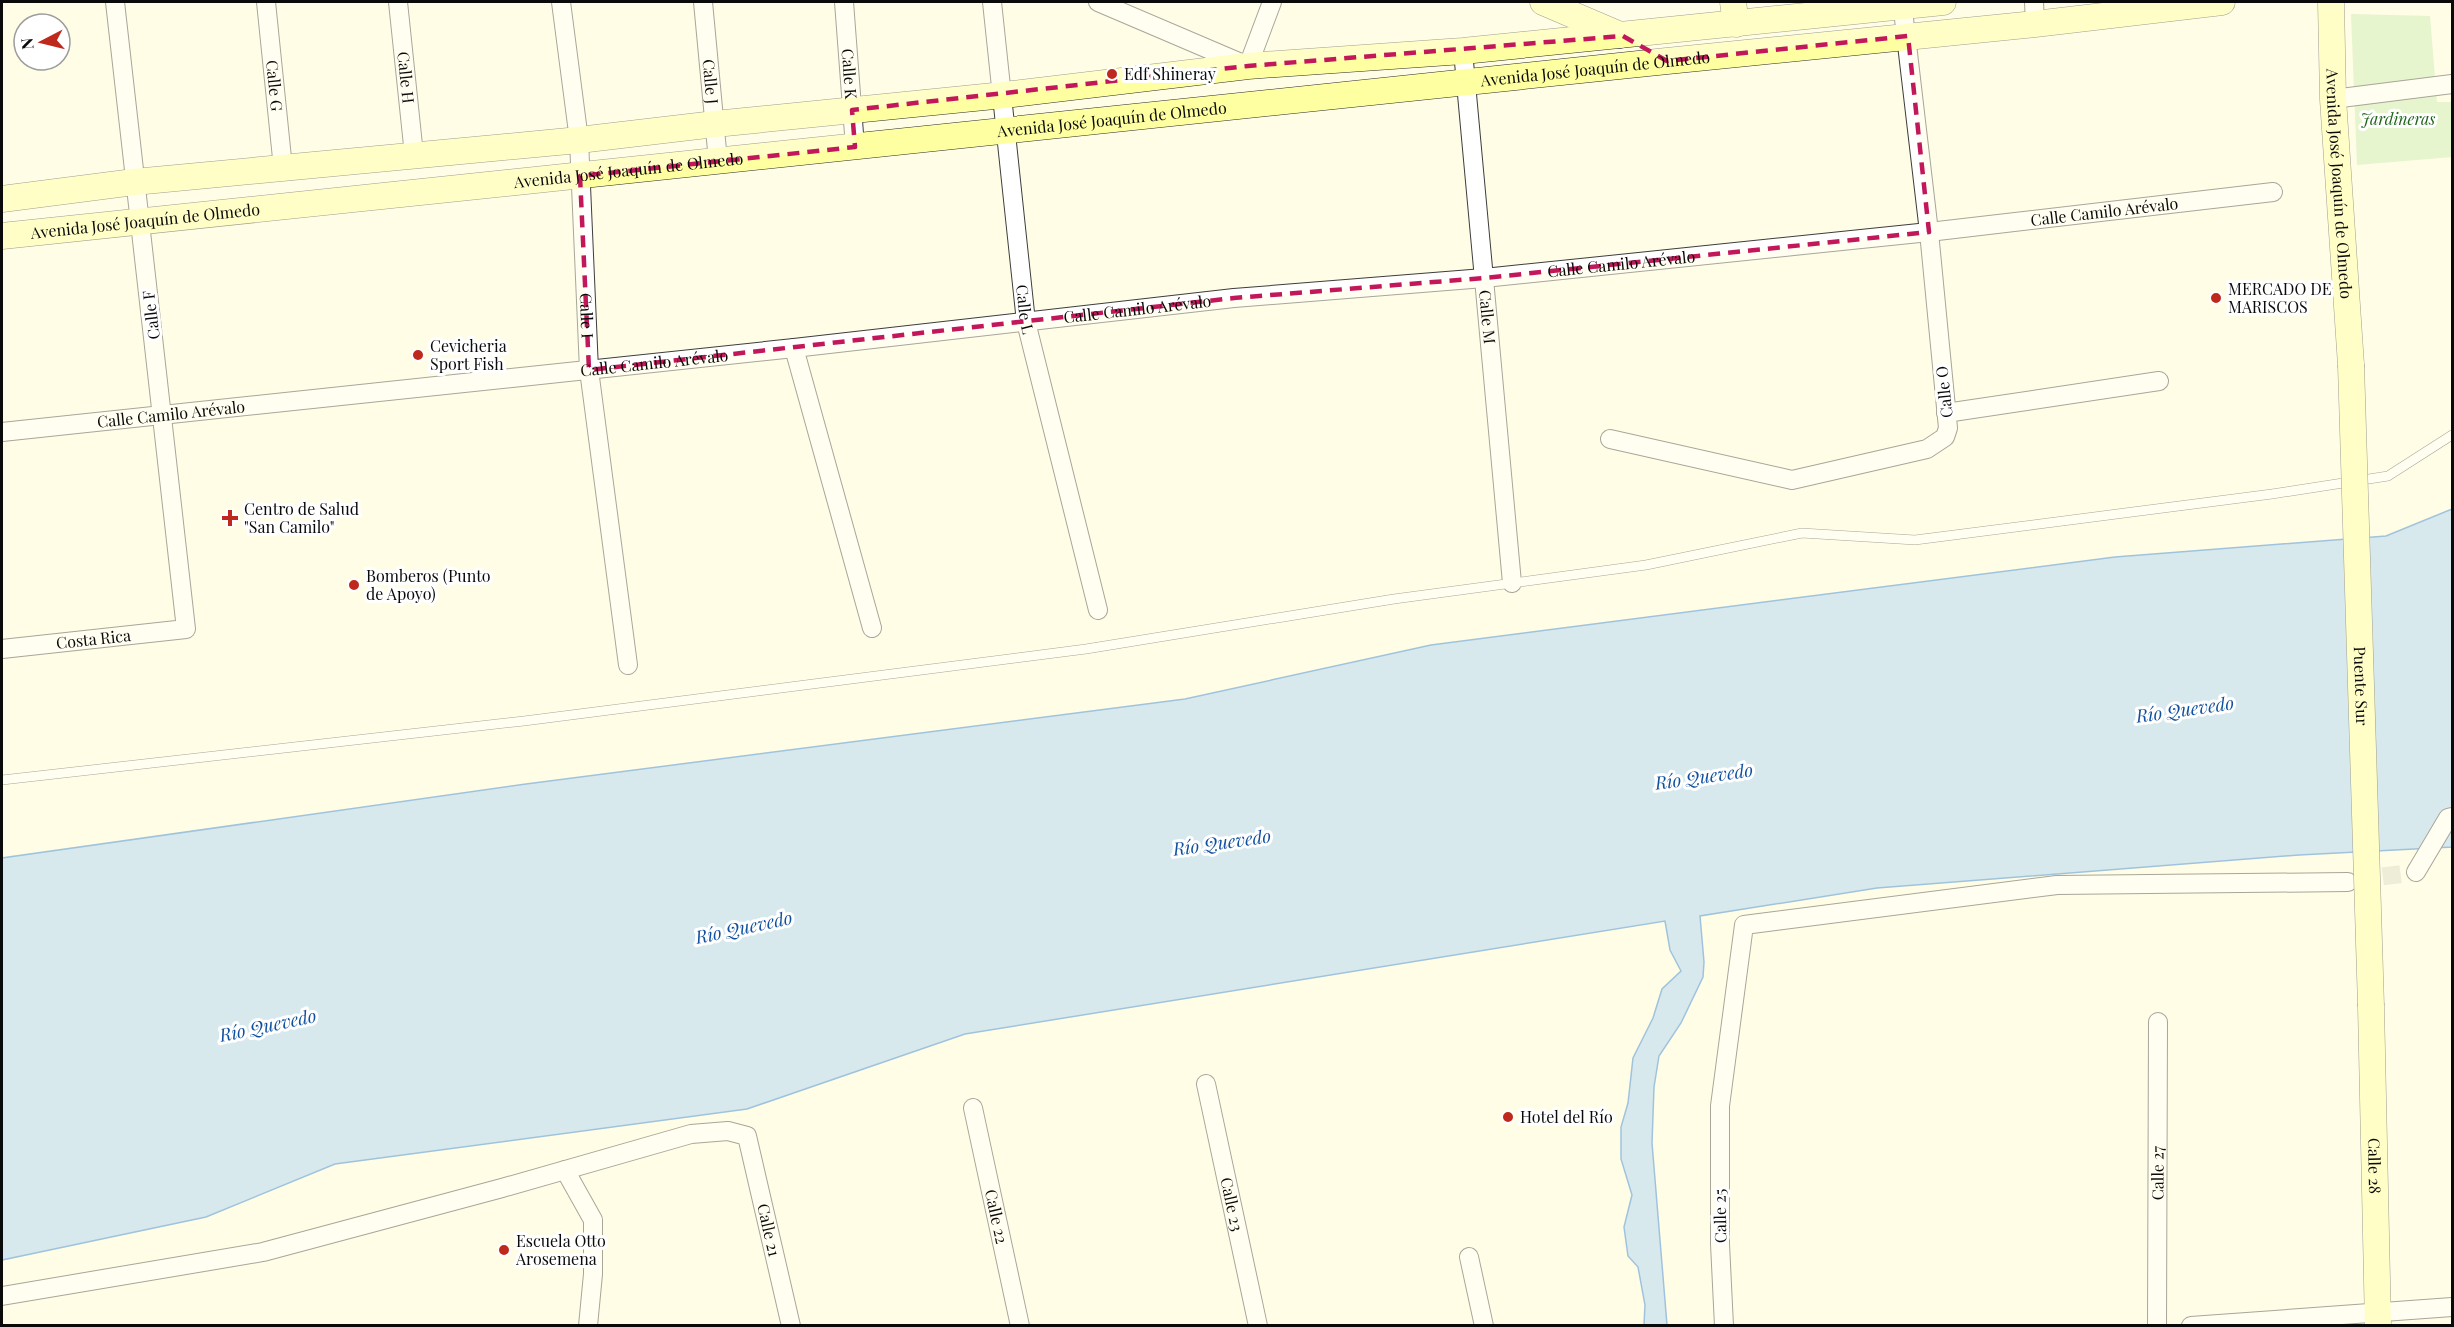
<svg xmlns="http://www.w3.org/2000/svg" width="2454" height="1327" viewBox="0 0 2454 1327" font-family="'Playfair Display',serif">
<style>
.green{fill:#c7eaaf}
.water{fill:#a8d1f9;stroke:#2c7dd3;stroke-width:1.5}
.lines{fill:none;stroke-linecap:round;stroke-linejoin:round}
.street-tunnel{stroke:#dad9c5;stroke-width:18;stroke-dasharray:18 9;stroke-linecap:butt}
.lane-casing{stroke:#3d3d3d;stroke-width:10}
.street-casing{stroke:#3d3d3d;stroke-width:20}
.secondary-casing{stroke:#2c2c2c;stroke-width:27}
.lane{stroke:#fff;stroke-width:9}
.street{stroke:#fff;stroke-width:18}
.secondary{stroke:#feffa1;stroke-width:26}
.secondary-bridge-casing{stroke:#2c2c2c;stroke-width:27;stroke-linecap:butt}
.secondary-bridge{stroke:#feffa1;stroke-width:26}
.marked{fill:none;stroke:#c2185b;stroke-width:4.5;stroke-dasharray:12 8;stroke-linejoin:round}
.poi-dot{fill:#be281d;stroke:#fff;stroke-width:2}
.labels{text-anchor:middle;stroke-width:6;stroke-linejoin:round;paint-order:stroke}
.street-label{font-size:16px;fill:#0a0a0a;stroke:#fff}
.poi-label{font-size:16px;fill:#0a0a0a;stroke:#fff;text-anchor:start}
.park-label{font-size:16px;font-style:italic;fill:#1f6219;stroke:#fff}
.water-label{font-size:18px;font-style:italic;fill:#0f4f9f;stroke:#fff}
</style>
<rect width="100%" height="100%" fill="#fffde6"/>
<path class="green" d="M2351,14L2430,16L2437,102H2452V157L2357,165Z"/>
<path class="water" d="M2452,509V847L2299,855L1877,888L1700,916L1704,962L1703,977L1681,1023L1659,1056L1654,1087L1652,1143L1667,1325H1644L1645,1305L1638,1267L1628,1256L1624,1227L1632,1195L1621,1159V1127L1628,1103L1633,1058L1653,1018L1662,989L1681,971L1670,950L1665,921L965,1034L747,1109L335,1164L206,1217L2,1260V858L526,784L1185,699L1431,645L2115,557L2386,536Z"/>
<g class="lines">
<path class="street-tunnel" d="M2356,880L2416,872"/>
<defs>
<path id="lane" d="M2,780L524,721L1086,649L1394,599L1646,565L1802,533L1915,540L2272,494L2388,476L2452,435"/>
<g id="street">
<path id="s1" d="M266,2L283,168"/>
<path id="s2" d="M398,2L414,155"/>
<path id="s3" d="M561,2L579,140L589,370L628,665"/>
<path id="s4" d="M703,2L718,161"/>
<path id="s5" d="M844,2L855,147"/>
<path id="s6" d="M992,2L1026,322L1098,610"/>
<path d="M1098,2L1248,66L1272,2"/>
<path d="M2034,2L2035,24"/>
<path id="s7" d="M1463,51L1512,583"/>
<path d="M2333,99L2452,84"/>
<path d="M794,348L872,628"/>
<path d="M1946,413L2159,381"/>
<path id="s8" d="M2,432L794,348L1234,298L1484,278L1929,232L2273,192"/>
<path d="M1610,439L1792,480L1927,449L1945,437L1948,428L1929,232L1902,2"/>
<path id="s9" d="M2,649L186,629L115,2"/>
<path d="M2416,872L2448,818L2452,817"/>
<path id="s10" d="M1206,1084L1258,1326"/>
<path id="s11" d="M973,1108L1020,1326"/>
<path d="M565,1170L593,1220V1274L588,1326"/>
<path d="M1469,1257L1484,1326"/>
<path id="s12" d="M2,1296L263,1252L502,1188L691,1134L728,1131L747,1136L791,1326"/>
<path d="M1724,1326L1720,1244V1106L1744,925L2057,885L2348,882"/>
<path id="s13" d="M2157,1326L2158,1022"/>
<path d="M2191,1326L2452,1307"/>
</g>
<g id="secondary">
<path d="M1543,2L1620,35"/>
<path d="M1733,2L1736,24"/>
<path id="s14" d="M2331,2L2333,99L2351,365"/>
<path d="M2,199L134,182L579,140L715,124L1004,95L1248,66L1463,51L1943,2"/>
<path id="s15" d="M2,236L1667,61L2035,24L2222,2"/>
<path id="s16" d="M2371,1006L2378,1326"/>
</g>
</defs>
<use href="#lane" class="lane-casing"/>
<use href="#street" class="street-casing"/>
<use href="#secondary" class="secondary-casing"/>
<use href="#lane" class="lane"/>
<use href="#street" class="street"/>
<use href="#secondary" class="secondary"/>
<defs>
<g id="secondary-bridge">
<path id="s17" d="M2351,365L2371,1006"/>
</g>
</defs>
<use href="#secondary-bridge" class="secondary-bridge-casing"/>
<use href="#secondary-bridge" class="secondary-bridge"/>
</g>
<path d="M0 0H2454V1327H0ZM1623,36L1667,61L1908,36L1929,232L1484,278L1234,298L589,370L580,176L855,147L852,110L1248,66Z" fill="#fffde6" fill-opacity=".55" fill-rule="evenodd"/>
<path class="marked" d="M1623,36L1667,61L1908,36L1929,232L1484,278L1234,298L589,370L580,176L855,147L852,110L1248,66Z"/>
<g class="poi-dot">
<circle cx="1112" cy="74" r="6"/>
<circle cx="2216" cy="298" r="6"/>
<circle cx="418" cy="355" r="6"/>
<path d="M227 509h6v6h6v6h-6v6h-6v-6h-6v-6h6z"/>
<circle cx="354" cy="585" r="6"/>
<circle cx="1508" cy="1117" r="6"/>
<circle cx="504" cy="1250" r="6"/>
</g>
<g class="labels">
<g class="street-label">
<text dy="6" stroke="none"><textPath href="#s15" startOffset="1602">Avenida José Joaquín de Olmedo</textPath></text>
<text dy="6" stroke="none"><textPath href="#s5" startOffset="72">Calle K</textPath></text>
<text dy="6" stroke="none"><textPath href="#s2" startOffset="76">Calle H</textPath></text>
<text dy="6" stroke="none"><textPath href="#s4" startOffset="80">Calle J</textPath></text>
<text dy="6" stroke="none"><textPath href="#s1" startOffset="84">Calle G</textPath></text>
<text dy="6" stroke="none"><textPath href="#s15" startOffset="1116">Avenida José Joaquín de Olmedo</textPath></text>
<text dy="6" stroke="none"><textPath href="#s15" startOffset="630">Avenida José Joaquín de Olmedo</textPath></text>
<text dy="6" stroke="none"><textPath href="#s14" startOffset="182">Avenida José Joaquín de Olmedo</textPath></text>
<text dy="6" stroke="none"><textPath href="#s8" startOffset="2114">Calle Camilo Arévalo</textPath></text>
<text dy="6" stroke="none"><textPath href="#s15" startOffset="144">Avenida José Joaquín de Olmedo</textPath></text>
<text dy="6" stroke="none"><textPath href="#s8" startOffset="1628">Calle Camilo Arévalo</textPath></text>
<text dy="6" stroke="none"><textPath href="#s6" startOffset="309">Calle L</textPath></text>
<text dy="6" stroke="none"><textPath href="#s8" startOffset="1142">Calle Camilo Arévalo</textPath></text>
<text transform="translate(151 315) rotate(-97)" y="6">Calle F</text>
<text dy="6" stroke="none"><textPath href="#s3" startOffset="315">Calle I</textPath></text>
<text dy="6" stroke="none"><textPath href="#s7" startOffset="267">Calle M</textPath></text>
<text dy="6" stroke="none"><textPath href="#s8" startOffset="656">Calle Camilo Arévalo</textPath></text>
<text transform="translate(1944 392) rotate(-96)" y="6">Calle O</text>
<text dy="6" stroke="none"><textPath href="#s8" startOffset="170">Calle Camilo Arévalo</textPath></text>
<text dy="6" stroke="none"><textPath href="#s9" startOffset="92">Costa Rica</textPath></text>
<text dy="6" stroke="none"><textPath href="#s17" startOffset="321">Puente Sur</textPath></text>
<text dy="6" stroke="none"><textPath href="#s16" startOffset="160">Calle 28</textPath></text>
<text dy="6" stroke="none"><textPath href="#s13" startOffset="153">Calle 27</textPath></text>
<text dy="6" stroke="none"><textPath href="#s10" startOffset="123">Calle 23</textPath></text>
<text transform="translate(1720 1216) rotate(-91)" y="6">Calle 25</text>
<text dy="6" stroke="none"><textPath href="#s11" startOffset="111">Calle 22</textPath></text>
<text dy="6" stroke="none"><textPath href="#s12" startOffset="862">Calle 21</textPath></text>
</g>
<g class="poi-label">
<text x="1124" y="80">Edf Shineray</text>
<text x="2228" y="295">MERCADO DE<tspan x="2228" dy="18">MARISCOS</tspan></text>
<text x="430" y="352">Cevicheria<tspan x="430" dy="18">Sport Fish</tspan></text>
<text x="244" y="515">Centro de Salud<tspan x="244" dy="18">"San Camilo"</tspan></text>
<text x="366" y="582">Bomberos (Punto<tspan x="366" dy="18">de Apoyo)</tspan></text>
<text x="1520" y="1123">Hotel del Río</text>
<text x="516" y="1247">Escuela Otto<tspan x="516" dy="18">Arosemena</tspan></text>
</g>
<g class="park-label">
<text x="2398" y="125">Jardineras</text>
</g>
<g class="water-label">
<text transform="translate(2185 710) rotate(-8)" y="6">Río Quevedo</text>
<text transform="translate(1704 777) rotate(-8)" y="6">Río Quevedo</text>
<text transform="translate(1222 843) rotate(-8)" y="6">Río Quevedo</text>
<text transform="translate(744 928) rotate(-12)" y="6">Río Quevedo</text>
<text transform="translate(268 1026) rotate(-12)" y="6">Río Quevedo</text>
</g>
</g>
<rect width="2454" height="1327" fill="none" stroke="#0a0a0a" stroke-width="6"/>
<g transform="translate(42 42) rotate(263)"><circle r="28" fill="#ffffff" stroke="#9d9d9d" stroke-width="1.5"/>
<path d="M0-4.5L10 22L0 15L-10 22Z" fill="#be281d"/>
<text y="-9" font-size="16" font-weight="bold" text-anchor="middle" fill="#0a0a0a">N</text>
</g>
</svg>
